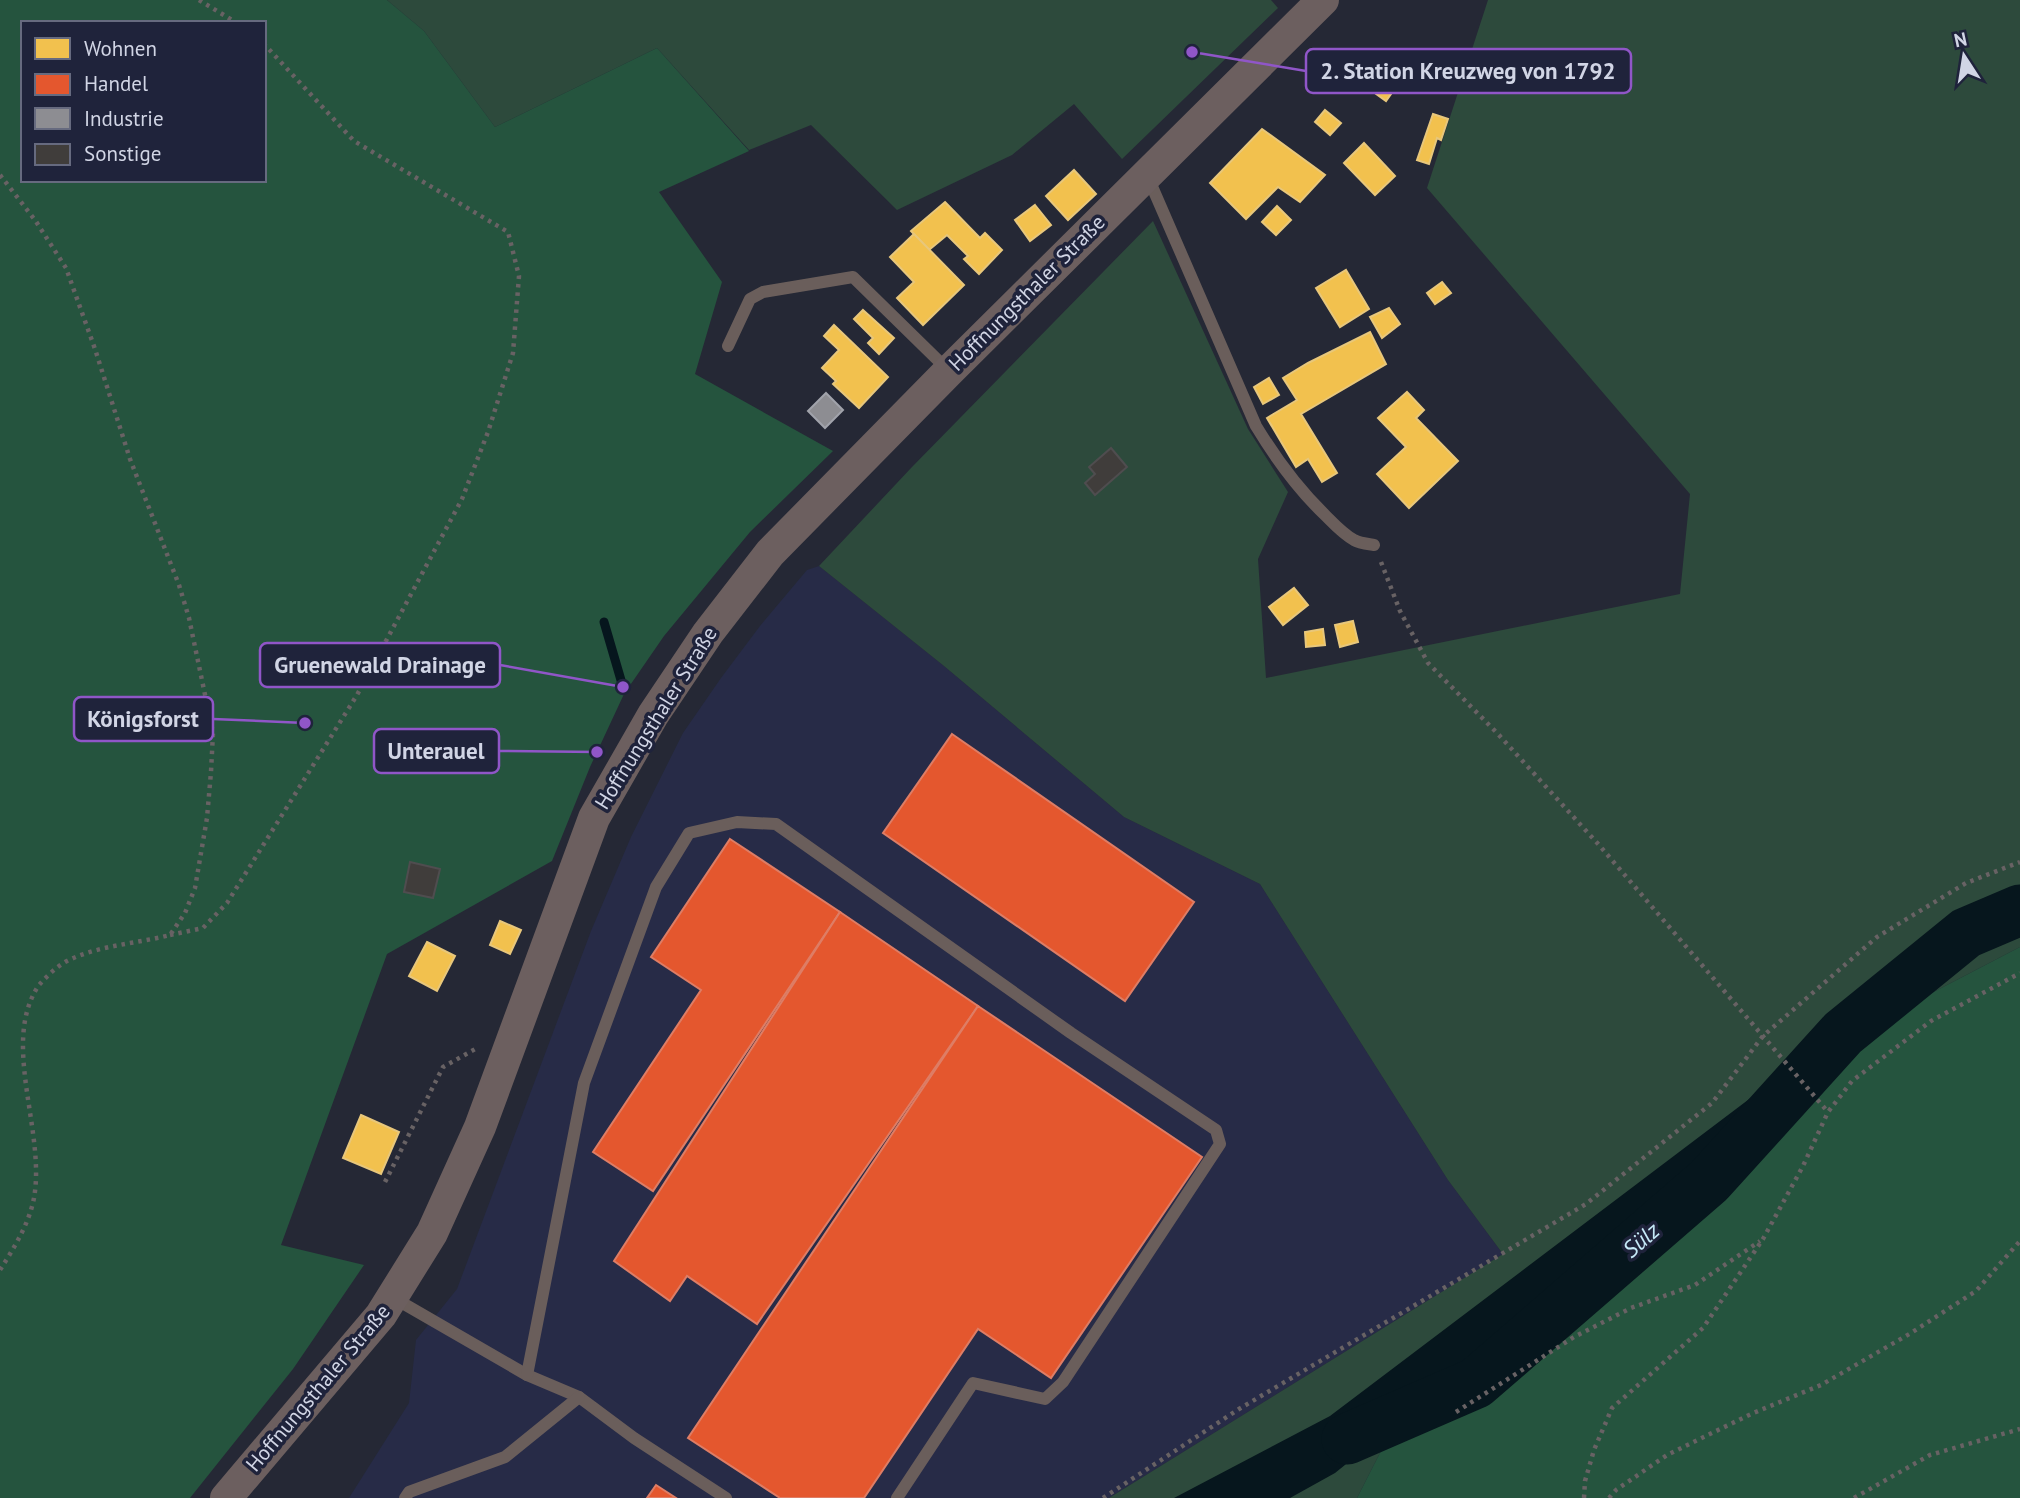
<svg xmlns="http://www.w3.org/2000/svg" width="2020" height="1498" viewBox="0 0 2020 1498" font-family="'PT Sans',sans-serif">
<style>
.built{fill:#272b47}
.green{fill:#2d4a3c}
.forest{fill:#25543e;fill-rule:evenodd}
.water{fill:#06161d}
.homes{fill:#f2c14e;stroke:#e8c77b;stroke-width:2}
.shops{fill:#e4572e;stroke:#de7d65;stroke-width:2}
.industry{fill:#8d8d92;stroke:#a1a3ab;stroke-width:2}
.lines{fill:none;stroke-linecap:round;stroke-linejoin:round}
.stream{stroke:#06161d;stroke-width:9}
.river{stroke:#06161d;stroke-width:51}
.building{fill:#403d3b;stroke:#4f4d4f;stroke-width:2}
.path{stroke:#686264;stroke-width:4.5;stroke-dasharray:3.5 5;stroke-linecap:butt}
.service{stroke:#6a5e5b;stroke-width:12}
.secondary{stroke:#6c5f5f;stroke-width:32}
.labels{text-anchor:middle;stroke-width:7;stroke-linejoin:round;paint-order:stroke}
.street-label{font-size:21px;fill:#d1d5e5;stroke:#1f233b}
.water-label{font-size:23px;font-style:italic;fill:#c6e9f8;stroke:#1f233b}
.leader{fill:none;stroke:#9056c8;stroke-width:2.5}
.callout-dot{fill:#9056c8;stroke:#1f233b;stroke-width:2.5}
.callout{fill:#1f233b;stroke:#9056c8;stroke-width:2.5}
.callout-label{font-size:23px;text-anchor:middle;font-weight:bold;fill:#d1d5e5}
</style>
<rect width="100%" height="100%" fill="#252835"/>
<path class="built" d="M819,566L944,666L1124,817L1260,884L1448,1180L1503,1254L1109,1498H349L409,1403L416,1340L457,1289L591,931L631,837L683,733L721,678L760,626L807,570Z"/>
<g class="green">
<path d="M387,0H1271L1278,8L1122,159L1074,104L1012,155L897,210L811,125L749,150L657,48L495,127L424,31Z"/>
<path d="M1488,0H2020V947L1826,1048L1409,1396L1357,1498H1109L1503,1254L1448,1180L1260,884L1124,817L944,666L819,566L912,467L1153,221L1248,429L1288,492L1258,559L1266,678L1680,594L1690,494L1427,188Z"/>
</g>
<g class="forest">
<path d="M0,0H387L424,31L495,127L657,48L749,151L659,192L722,282L695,374L833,451L750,532L664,636L624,694L590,767L552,861L387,954L281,1245L364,1265L293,1369L190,1498H0ZM23,23H264V180H23Z"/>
<path d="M2020,947V1498H1357L1409,1396L1826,1048Z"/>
</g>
<path class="water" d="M1781,1075L1807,1107L1516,1327L1335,1473L1290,1498H1174L1330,1416Z"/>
<g class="homes">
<path d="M1391,54L1410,67L1386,101L1357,80L1368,65L1378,72Z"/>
<path d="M1325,110L1341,123L1330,135L1315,122Z"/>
<path d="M1433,114L1448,119L1441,140L1437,138L1429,164L1417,160Z"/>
<path d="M1262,129L1325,175L1300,202L1278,187L1246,219L1210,183Z"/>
<path d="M1364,143L1395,176L1375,195L1344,163Z"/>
<path d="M1074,170L1096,194L1068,220L1046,196Z"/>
<path d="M945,202L980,238L985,233L1002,250L979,274L964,259L968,256L947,235L929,250L911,231Z"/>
<path d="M1035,205L1051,225L1030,241L1015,220Z"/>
<path d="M1277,206L1291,220L1276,235L1262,222Z"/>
<path d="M914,234L964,285L923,325L897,298L914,282L890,257Z"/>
<path d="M1346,270L1369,309L1340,327L1316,288Z"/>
<path d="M1442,282L1451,293L1435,304L1427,293Z"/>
<path d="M1389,308L1400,324L1382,338L1370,317Z"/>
<path d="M863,310L894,338L879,354L868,343L873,338L854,319Z"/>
<path d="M834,325L888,377L859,408L833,384L836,381L822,368L839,350L824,336Z"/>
<path d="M1370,332L1386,364L1301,414L1337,473L1322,482L1308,459L1296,467L1267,418L1297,400L1283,378L1308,363Z"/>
<path d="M1269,378L1279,395L1263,404L1254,387Z"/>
<path d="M1407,392L1424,410L1416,418L1458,461L1409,508L1377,474L1406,447L1378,418Z"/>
<path d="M1294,588L1308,605L1283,625L1269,607Z"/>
<path d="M1353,621L1358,642L1340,647L1335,625Z"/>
<path d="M1323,629L1325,645L1306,647L1305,632Z"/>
<path d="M500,921L521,930L510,954L490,945Z"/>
<path d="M427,942L455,956L437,991L409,976Z"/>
<path d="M361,1115L399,1132L381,1174L343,1158Z"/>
</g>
<g class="shops">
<path d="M952,734L1194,902L1125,1001L883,833Z"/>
<path d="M730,839L840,912L653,1191L593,1152L701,990L651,957Z"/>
<path d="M840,912L978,1006L757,1324L687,1276L670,1301L614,1261Z"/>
<path d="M978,1006L1202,1157L1051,1378L978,1329L864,1498H780L688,1438Z"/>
<path d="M656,1485L676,1498H647Z"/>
</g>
<path class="industry" d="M826,393L843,410L825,428L808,411Z"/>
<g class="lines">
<path class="stream" d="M604,622L623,687"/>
<path class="river" d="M1347,1439L1476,1383L1709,1181L1843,1033L1966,933L2020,910"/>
</g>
<g class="building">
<path d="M1111,448L1127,467L1095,495L1085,483L1095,474L1089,467Z"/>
<path d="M410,862L440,869L433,898L404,892Z"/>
</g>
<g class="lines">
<g class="path">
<path d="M199,0L237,23"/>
<path d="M0,175L35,220L66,268L95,349L130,459L179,585L189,618L213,733L211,772L207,818L195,888L185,913L170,935C135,944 99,945 67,961C56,967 47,976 39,985C0,1042 46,1131 34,1198C29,1224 14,1248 0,1270"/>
<path d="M1381,562L1400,611L1428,663L1498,734L1599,845L1828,1112"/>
<path d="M170,935L203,928L227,903L357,695L462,499L488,432L513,353L519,276L508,232L354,141L264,44"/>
<path d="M385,1182L443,1067L477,1048"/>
<path d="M1456,1412L1574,1337L1631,1308L1695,1285L1760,1241"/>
<path d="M1103,1498L1239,1409L1586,1204L1712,1103L1763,1036L1877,937L1966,883L2020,862"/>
<path d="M1584,1498L1585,1481L1594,1450L1612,1408L1703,1328L1763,1239L1803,1166L1828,1112L1852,1081L1931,1021L2020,973"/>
<path d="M1609,1498L1616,1490L1667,1455L1751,1414L1821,1385L1911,1333L1976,1291L2020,1241"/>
<path d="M1854,1498L1930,1455L2020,1429"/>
</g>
<g class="service">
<path d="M1147,175L1256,426C1276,459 1297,488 1325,515C1334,524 1343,534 1354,540C1359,543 1368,544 1374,545"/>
<path d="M728,346L750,299L763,292L853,277L949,371"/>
<path d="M392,1297L527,1375L579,1397L634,1438L726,1498"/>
<path d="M527,1375L584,1083L656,887L689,833L737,822L776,824L1071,1033L1216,1130L1220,1144L1063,1382L1045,1399L973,1383L897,1498"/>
<path d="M405,1498L409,1492L505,1457L579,1397"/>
</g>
<path class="secondary" d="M226,1498L381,1315L432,1233L480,1127L594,818L653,715L708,633L770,553L949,371L1323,0"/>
</g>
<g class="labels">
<g class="street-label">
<text transform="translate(1027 293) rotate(-45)" y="7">Hoffnungsthaler Straße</text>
<text transform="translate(656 718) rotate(-58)" y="7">Hoffnungsthaler Straße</text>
<text transform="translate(318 1388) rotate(-50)" y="7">Hoffnungsthaler Straße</text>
</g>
<g class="water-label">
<text transform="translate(1641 1240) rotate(-41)" y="8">Sülz</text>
</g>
</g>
<path class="leader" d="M1192 52L1306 71M623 687L500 665M305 723L213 719M597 752L499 751"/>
<g class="callout-dot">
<circle cx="1192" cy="52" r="7"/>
<circle cx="623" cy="687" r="7"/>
<circle cx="305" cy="723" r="7"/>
<circle cx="597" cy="752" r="7"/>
</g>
<g class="callout">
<rect x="1306" y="49" width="325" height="44" rx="7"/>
<rect x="260" y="643" width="240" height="44" rx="7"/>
<rect x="74" y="697" width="139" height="44" rx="7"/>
<rect x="374" y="729" width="125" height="44" rx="7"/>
</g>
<g class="callout-label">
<text x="1468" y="79">2. Station Kreuzweg von 1792</text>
<text x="380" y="673">Gruenewald Drainage</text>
<text x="143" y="727">Königsforst</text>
<text x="436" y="759">Unterauel</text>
</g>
<rect x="21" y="21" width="245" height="161" fill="#1f233b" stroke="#666a7f" stroke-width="2"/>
<rect x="35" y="38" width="35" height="21" fill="#f2c14e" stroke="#666a7f" stroke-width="2"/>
<text x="84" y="56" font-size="21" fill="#d1d5e5">Wohnen</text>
<rect x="35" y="74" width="35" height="21" fill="#e4572e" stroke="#666a7f" stroke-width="2"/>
<text x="84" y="91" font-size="21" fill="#d1d5e5">Handel</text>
<rect x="35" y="108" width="35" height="21" fill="#8d8d92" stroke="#666a7f" stroke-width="2"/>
<text x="84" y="126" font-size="21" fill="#d1d5e5">Industrie</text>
<rect x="35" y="144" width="35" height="21" fill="#403d3b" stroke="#666a7f" stroke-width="2"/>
<text x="84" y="161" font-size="21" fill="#d1d5e5">Sonstige</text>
<g transform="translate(1964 56) rotate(348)" stroke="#1f233b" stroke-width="5" paint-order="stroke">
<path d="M0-5L12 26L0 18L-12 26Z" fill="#d1d5e5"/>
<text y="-10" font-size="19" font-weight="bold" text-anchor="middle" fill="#d1d5e5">N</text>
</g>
</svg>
